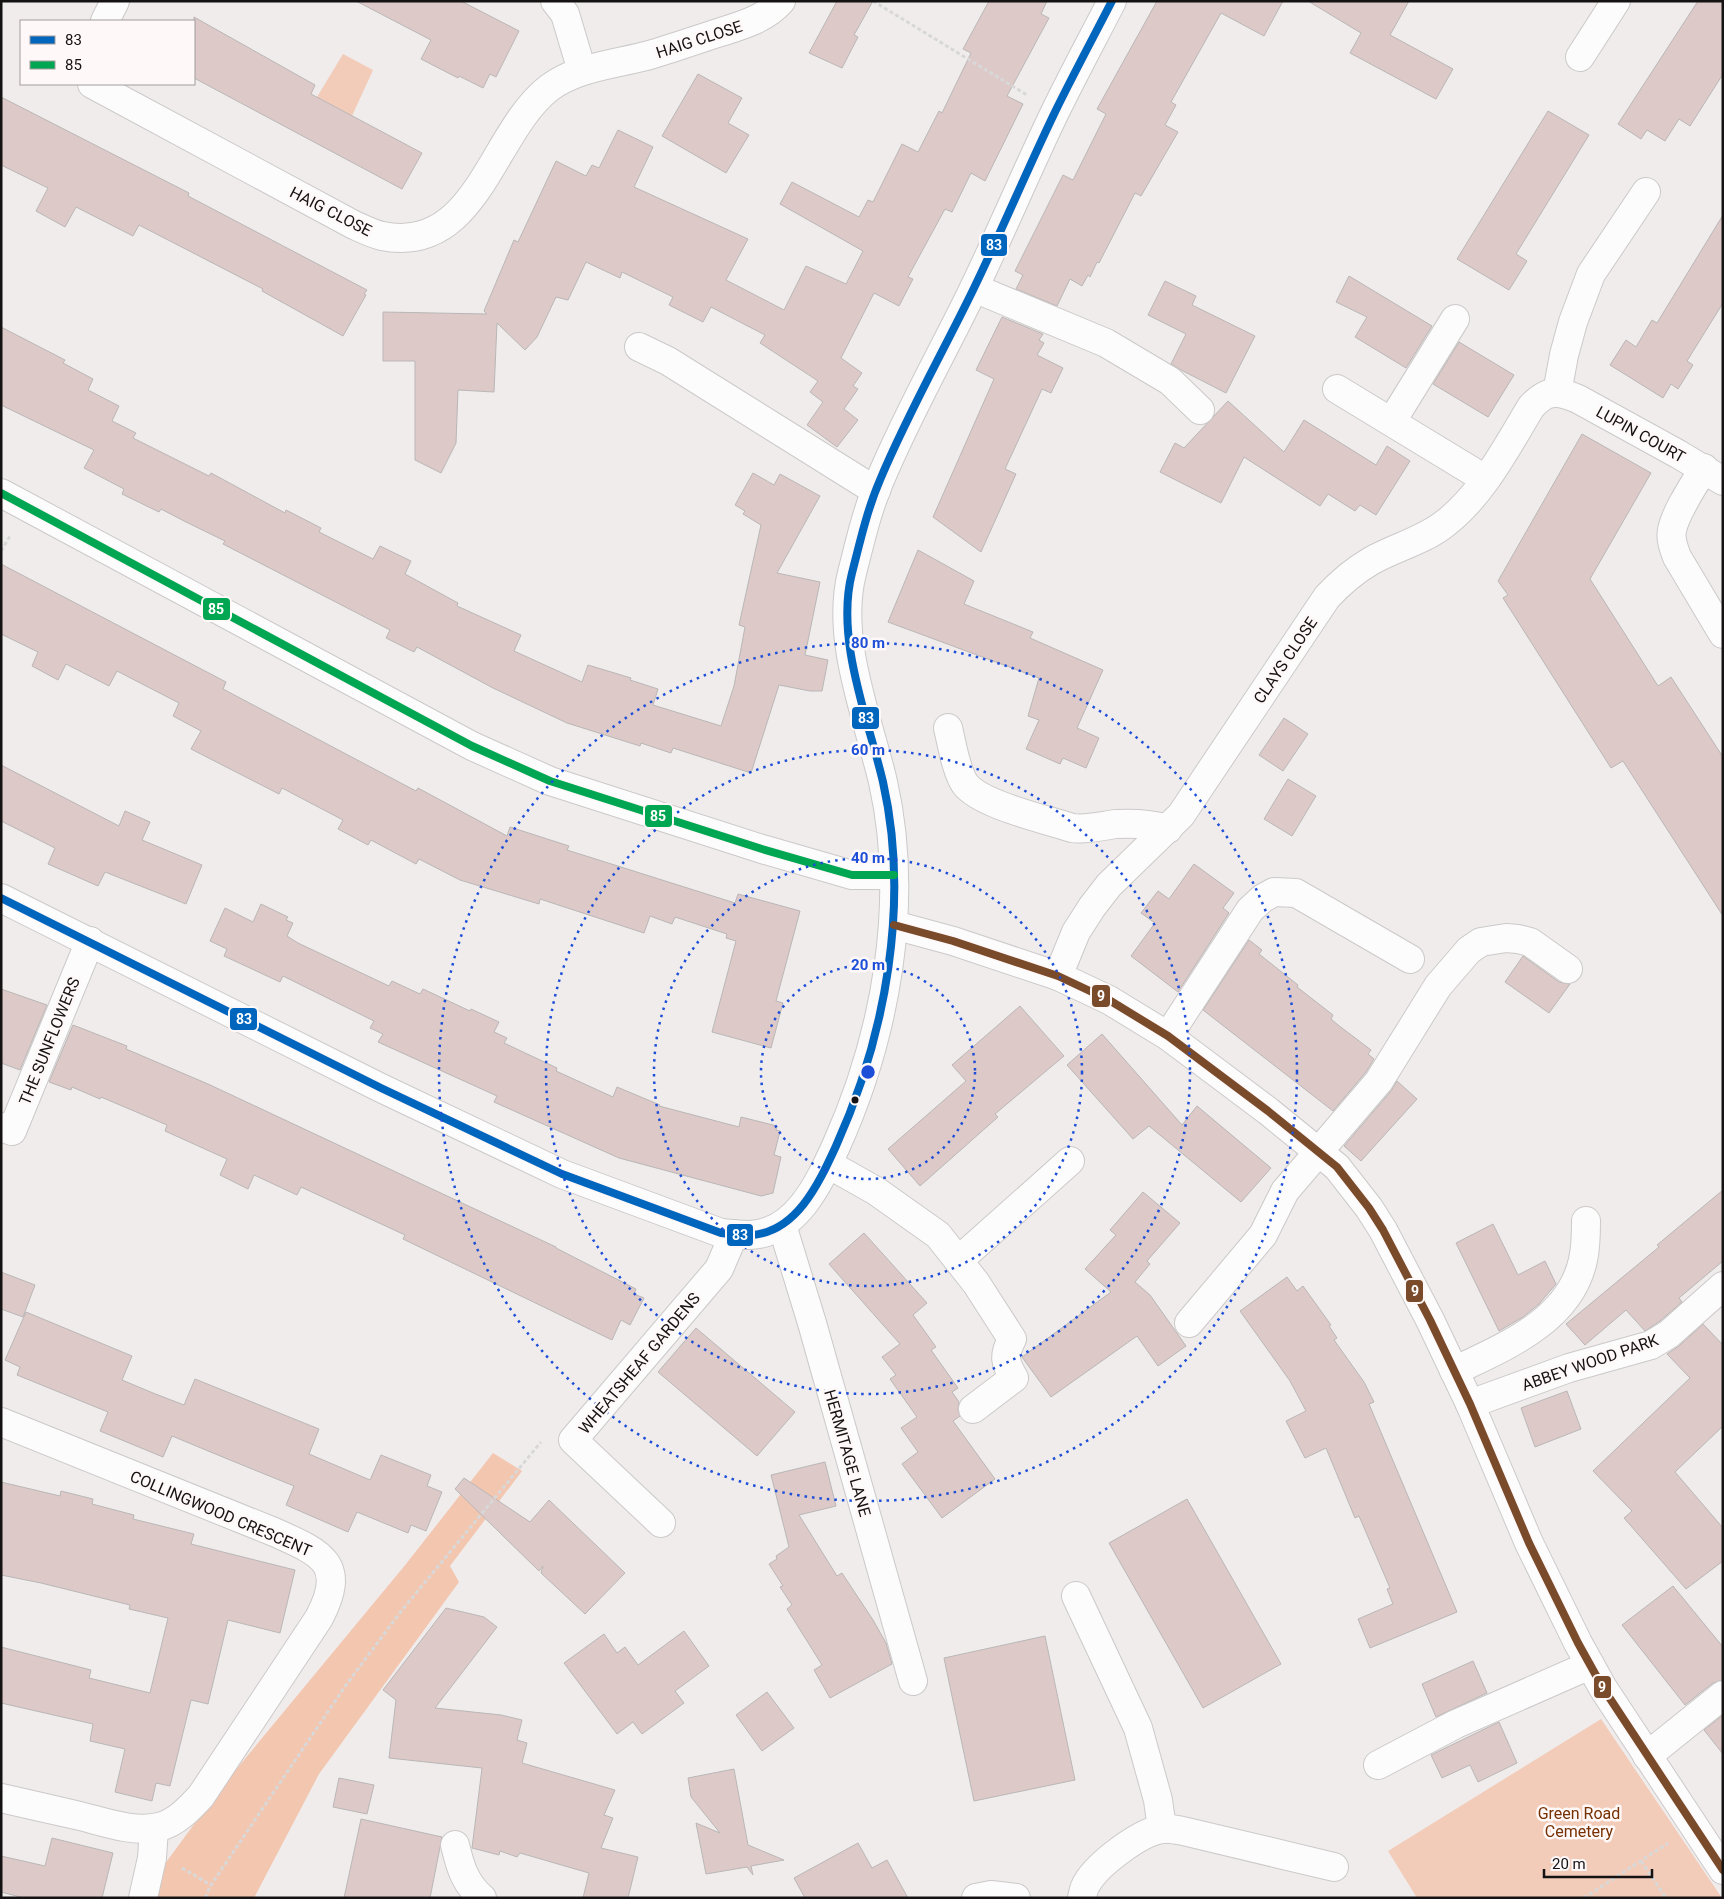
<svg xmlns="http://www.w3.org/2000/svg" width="1724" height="1899" viewBox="0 0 1724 1899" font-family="Roboto,sans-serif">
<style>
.green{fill:#f2ccb9}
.forest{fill:#f3c6b0}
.building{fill:#dcc9c8;stroke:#bab7b7}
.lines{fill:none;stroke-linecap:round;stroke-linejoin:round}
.minor-casing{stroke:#ccc9c9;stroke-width:30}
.path{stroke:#d9d8d8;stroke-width:3;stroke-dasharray:4 2.5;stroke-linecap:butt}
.minor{stroke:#fdfcfc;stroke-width:28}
.bus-1-casing{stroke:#fef8f9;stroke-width:11}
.bus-2-casing{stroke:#fef8f9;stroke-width:11}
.bus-3-casing{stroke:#fef8f9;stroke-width:11}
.bus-1{stroke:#0065bd;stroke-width:8}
.bus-2{stroke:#00a651;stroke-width:8}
.bus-3{stroke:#7a4b2a;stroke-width:8}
.ring{fill:none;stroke:#1d4ed8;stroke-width:2.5;stroke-dasharray:2.5 5}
.bus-dot{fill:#151213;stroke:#fef8f9;stroke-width:2}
.labels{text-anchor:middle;stroke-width:5;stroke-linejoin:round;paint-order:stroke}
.street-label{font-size:16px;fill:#151213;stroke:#fef8f9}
.park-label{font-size:16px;fill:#763001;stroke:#fef8f9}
.centre{fill:#1d4ed8;stroke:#fef8f9;stroke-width:2.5}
.ring-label{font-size:15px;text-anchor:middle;font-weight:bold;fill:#1d4ed8;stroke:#fef8f9;stroke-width:5;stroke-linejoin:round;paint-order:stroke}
.line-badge{stroke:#fef8f9;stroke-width:2}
.badge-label{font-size:14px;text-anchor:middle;font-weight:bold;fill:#fff}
</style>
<rect width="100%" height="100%" fill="#f0ecec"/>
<g class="green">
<path d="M343,54L373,70L352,116L317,97Z"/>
<path d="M1601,1719L1722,1898H1417L1388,1851Z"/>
</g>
<path class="forest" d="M493,1453L522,1471L450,1566L459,1582L319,1774L254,1898H148L164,1865L220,1789L406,1564Z"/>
<g class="building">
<path d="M356,1H461L519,31L496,77L490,74L483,88L459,76L458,78L421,59L431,40Z"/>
<path d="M837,1H873L854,35L858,37L842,68L809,53Z"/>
<path d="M989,1H1047L1041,14L1049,18L1007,96L1023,104L985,181L971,173L952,212L945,209L908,277L913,279L899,306L874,293L841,358L862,373L853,386L858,389L844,409L858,420L837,447L807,425L823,402L810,392L818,381L760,343L765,335L711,307L703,322L669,305L673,297L622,272L620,278L586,262L568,300L556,297L537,337L525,350L497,323L494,392L458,390L456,443L441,473L415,460V361H383V312L487,314L484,311L514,240L518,242L556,161L586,176L592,165L599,168L618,130L653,147L634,187L748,239L726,280L784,310L806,266L846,284L863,251L780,204L792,182L859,217L868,200L873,202L902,144L918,152L939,111L942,113L971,53L963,49Z"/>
<path d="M1157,1H1283L1264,36L1221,13L1171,102L1176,105L1165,125L1178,132L1141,196L1135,193L1099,263L1097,262L1090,277L1088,275L1082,286L1070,279L1057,306L1016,289L1023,275L1015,271L1063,175L1073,180L1106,114L1097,109Z"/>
<path d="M1308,1H1409L1390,35L1453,69L1436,99L1350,53L1361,33Z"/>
<path d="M1698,1H1723V74L1690,126L1679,119L1665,141L1647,130L1641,139L1618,124Z"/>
<path d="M194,17L315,85L311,94L422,153L402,189L194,78Z"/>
<path d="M698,74L742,98L728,123L749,135L726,173L662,136Z"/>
<path d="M1,97L189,193L188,196L367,290L364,294L366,295L343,336L262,291L263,289L139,225L133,236L76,207L65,227L36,211L48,188L1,165Z"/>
<path d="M1548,111L1589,135L1516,254L1527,261L1509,290L1457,259Z"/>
<path d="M1723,215V303L1687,361L1693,365L1678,389L1671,384L1663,398L1610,365L1626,340L1636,347L1652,320L1657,323Z"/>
<path d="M1349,276L1432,326L1406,368L1355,337L1367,317L1336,302Z"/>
<path d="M1165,281L1196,296L1192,305L1255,336L1226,393L1183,371L1171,364L1186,334L1148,315Z"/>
<path d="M1002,317L1043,334L1039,340L1044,343L1037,355L1063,368L1051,393L1042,389L1005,469L1016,474L981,552L933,517L994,379L976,370Z"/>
<path d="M1,327L65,360L63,363L93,379L88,390L119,406L112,421L136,433L133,438L209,476L211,473L285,513L286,510L321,528L319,532L373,559L380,546L411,561L405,574L458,603L457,606L521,635L514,651L582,682L588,665L631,678L630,680L658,689L653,705L721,726L734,686L745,627L739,625L761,525L743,514L745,511L735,505L753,473L774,485L780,474L820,496L777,573L820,582L805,655L828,660L822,691H810L779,685L751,773L673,748L671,753L641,743L640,746L567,723L493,688L417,647L414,652L386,638L390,630L223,544L225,541L186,522L161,509L159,512L122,494L124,489L84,468L94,450L1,405Z"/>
<path d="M1459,342L1514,375L1488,417L1433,384Z"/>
<path d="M1228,401L1284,452L1304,420L1376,465L1387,446L1410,461L1376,515L1360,505L1355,511L1328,494L1320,506L1244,457L1221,503L1160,472L1175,443L1184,448Z"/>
<path d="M1582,434L1651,473L1590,579L1658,686L1671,677L1723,757V916L1623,761L1611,768L1503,598L1508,595L1498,581Z"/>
<path d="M918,550L974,581L964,604L1033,632L1030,638L1103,670L1077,728L1099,738L1086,768L1063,758L1060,764L1026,749L1039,720L1028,716L1039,678L888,622Z"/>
<path d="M1,564L226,682L223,689L416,791L418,788L507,836L510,827L569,846L567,850L735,903L738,894L800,911L776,1001L783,1003L771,1048L712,1032L736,941L726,938L727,934L675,917L672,924L650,916L644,933L540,899L539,904L460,880L419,859L416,864L371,840L368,845L338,829L343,820L282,788L279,794L191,749L201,731L173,716L179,703L117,671L109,686L66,664L58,680L32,666L38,652L1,634Z"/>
<path d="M1284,718L1308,734L1283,771L1259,755Z"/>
<path d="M1,765L119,826L125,811L150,822L142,840L202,865L186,904L105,872L98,886L48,864L55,848L1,821Z"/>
<path d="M1288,779L1316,796L1292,836L1264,819Z"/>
<path d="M1194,864L1234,893L1223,908L1229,913L1178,992L1131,956L1155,923L1141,913L1158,891L1169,899Z"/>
<path d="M261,904L288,917L286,920L293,923L287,936L298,943L389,986L392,981L420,994L423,989L470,1011L471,1009L499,1022L494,1032L507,1038L504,1043L557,1068L556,1071L613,1097L617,1087L660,1105L659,1106L739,1127L741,1117L777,1126L776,1130L780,1131L774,1155L781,1157L773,1193L761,1196L619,1158L494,1102L497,1096L378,1042L383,1034L370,1028L374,1021L283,976L280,982L224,956L227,949L210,941L225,908L253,922Z"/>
<path d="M1249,940L1262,950L1259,954L1298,985L1297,987L1333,1015L1331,1019L1338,1025L1371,1050L1368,1054L1374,1059L1366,1072L1333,1111L1203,1010Z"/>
<path d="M1523,956L1559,982L1570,984L1549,1013L1505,982Z"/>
<path d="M1,989L47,1005L20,1070L1,1063Z"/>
<path d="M1020,1006L1064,1056L995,1114L998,1117L920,1186L888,1149L966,1081L952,1065Z"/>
<path d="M73,1025L127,1046L126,1049L208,1084L556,1247V1248L636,1289L634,1294L644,1298L630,1325L621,1320L612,1340L403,1239L405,1235L301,1187L297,1195L254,1175L248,1189L220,1175L227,1159L165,1131L167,1125L101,1097L100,1099L72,1087L71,1090L49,1082Z"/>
<path d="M1102,1034L1182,1125L1197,1106L1271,1168L1241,1202L1149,1126L1133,1139L1067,1065Z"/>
<path d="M1397,1081L1417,1099L1361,1161L1344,1146L1391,1091Z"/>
<path d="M1723,1190V1261L1679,1298L1682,1302L1660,1321L1645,1331L1626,1310L1585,1345L1566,1324L1659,1247L1657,1245Z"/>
<path d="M1143,1192L1180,1223L1147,1261L1150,1264L1135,1282L1150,1295L1186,1346L1158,1366L1137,1336L1051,1397L1022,1357L1111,1292L1085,1269L1116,1235L1110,1230Z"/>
<path d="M1493,1224L1518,1275L1545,1261L1556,1284L1539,1304L1523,1317L1499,1331L1456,1243Z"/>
<path d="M864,1233L927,1303L913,1315L936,1347L931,1350L958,1388L952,1392L959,1402L958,1410L960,1416L953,1421L995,1479L942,1518L902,1464L918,1452L901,1428L917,1417L890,1379L896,1375L882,1357L900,1344L829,1264Z"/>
<path d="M1,1272L35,1285L23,1317L1,1309Z"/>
<path d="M1287,1277L1297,1291L1303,1286L1331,1325L1329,1326L1337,1338L1334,1340L1364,1382L1374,1402L1369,1404L1457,1612L1370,1648L1358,1619L1393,1604L1387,1589L1390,1588L1359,1516L1355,1518L1326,1448L1305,1458L1286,1421L1306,1411L1290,1381L1240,1311Z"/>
<path d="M26,1312L132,1356L122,1380L153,1393L184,1405L195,1379L319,1429L309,1454L370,1480L381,1455L431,1475L427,1486L442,1492L426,1531L411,1525L408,1533L357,1512L348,1532L286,1505L294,1486L230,1460L172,1436L163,1457L100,1431L108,1412L17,1375L20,1367L5,1360Z"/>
<path d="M1703,1324L1723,1345V1426L1675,1472L1723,1528V1561L1686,1589L1624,1518L1632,1511L1593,1471L1690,1378L1667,1354L1679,1346Z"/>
<path d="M696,1328L795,1412L757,1456L658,1372Z"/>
<path d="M1567,1391L1581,1429L1535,1447L1521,1408Z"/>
<path d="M825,1462L836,1506L799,1515L837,1576L842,1573L873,1620L886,1643L892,1664L830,1698L814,1670L822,1665L787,1609L792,1605L780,1587L783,1586L769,1564L777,1559L776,1556L789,1547L771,1475Z"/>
<path d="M464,1478L530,1522L549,1500L625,1573L585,1614L541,1573L543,1566L539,1571L455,1489Z"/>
<path d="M1,1482L60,1496L61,1491L93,1499L92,1504L134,1515L133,1519L194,1534L191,1544L295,1570L280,1633L228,1620L208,1704L191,1700L170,1786L156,1783L152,1801L115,1792L125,1749L90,1741L93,1724L1,1703V1647L91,1670L89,1678L150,1693L168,1618L129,1609L130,1605L41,1583L1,1575Z"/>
<path d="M1187,1499L1281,1664L1203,1708L1109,1543Z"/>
<path d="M1673,1586L1723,1647V1680L1713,1683L1685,1705L1622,1625Z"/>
<path d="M446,1608L484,1617L497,1627L435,1708L501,1715L522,1720L517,1740L527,1743L522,1763L615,1790L604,1815L613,1818L601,1848L638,1857L628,1898H583L589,1873L520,1853L517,1857L500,1851L499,1855L472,1848L482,1768L389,1758L396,1700L383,1690Z"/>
<path d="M684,1631L709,1666L675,1691L684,1703L642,1734L633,1722L617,1734L564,1663L604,1634L617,1653L625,1647L638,1665Z"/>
<path d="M1045,1636L1075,1780L974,1801L944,1658Z"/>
<path d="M1473,1661L1487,1693L1436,1717L1422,1684Z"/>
<path d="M767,1692L794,1728L762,1751L736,1715Z"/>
<path d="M1723,1715V1754L1704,1730Z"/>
<path d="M1499,1722L1517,1763L1478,1782L1470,1765L1442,1778L1431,1755Z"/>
<path d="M734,1769L748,1845L784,1860L751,1866L753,1875L747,1867L706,1874L696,1823L720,1833L691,1797L688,1778Z"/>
<path d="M339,1778L374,1785L367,1814L333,1807Z"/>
<path d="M361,1819L442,1837L430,1898H344Z"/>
<path d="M52,1838L113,1853L102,1898H24L1,1892V1856L45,1866Z"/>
<path d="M858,1843L872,1868L887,1860L908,1898H805L794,1878Z"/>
</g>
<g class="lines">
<defs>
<g id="minor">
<path d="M555,1L565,14L582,71"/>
<path d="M105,21L115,1"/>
<path d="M1580,57L1616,1"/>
<path d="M92,84L354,225C363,229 373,234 382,236C477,255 491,133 549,88C578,66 619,64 653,54C676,47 699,39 721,32C743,25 765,19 781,1"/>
<path d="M974,288L1106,343L1170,381L1200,410"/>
<path d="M639,347L668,361L876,491"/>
<path d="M1337,389L1485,479"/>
<path d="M1557,393L1564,355L1573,322L1591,274L1646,192"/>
<path d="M1392,421L1455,319"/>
<path d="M1704,468C1694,485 1676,511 1672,530C1670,539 1674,549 1677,557L1723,634"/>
<path d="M1,493L472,746L550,781L762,849L852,875H894"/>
<path d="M948,728C952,744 956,771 965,784C981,805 1045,819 1072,828C1087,830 1101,826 1116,824C1134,823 1151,824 1168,829"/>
<path d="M1,898L381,1088L562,1174L721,1233C730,1234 740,1235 749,1235C796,1234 819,1183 836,1146C886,1035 910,902 883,782C868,718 835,639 852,573C860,542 867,510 880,480C907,415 943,352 974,288C1002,230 1027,170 1055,112C1073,75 1093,38 1112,1"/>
<path d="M894,925L953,941L1058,976L1109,1000L1168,1036L1268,1111L1337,1167L1369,1208L1383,1230L1430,1320L1470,1404L1529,1543L1578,1643L1603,1688L1723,1870"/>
<path d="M1058,976L1076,932L1092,907L1109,885L1181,815L1327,597C1340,583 1354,571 1371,561C1394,548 1422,541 1443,525C1482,496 1506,448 1531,407C1546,390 1557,390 1578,399L1678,454L1723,481"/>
<path d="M1168,1036L1250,910L1263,898L1274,892L1296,893L1410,959"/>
<path d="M1,1127L12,1131L90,941"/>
<path d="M828,1164L876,1191L938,1235L976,1283L1012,1339C1003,1356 1005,1363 1014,1378L973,1409"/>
<path d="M782,1225L812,1323L913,1681"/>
<path d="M959,1260L1070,1161"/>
<path d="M1189,1323L1263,1235L1285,1191L1379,1081L1438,986L1469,950L1481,942L1506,938L1518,939L1530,942L1568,969"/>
<path d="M1454,1371C1504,1347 1570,1321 1583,1260C1586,1247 1586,1234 1586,1221"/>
<path d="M1470,1404L1569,1368L1651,1345L1669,1334L1723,1286"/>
<path d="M1,1422L274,1532C321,1553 348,1563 319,1618L201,1796C190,1808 176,1823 159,1827C134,1833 104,1822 80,1816C54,1810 27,1804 1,1798"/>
<path d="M661,1523L573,1440L719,1269L734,1234"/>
<path d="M1076,1596L1138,1728L1158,1800L1162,1829"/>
<path d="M1647,1756L1723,1695"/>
<path d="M1378,1765L1456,1724L1590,1665"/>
<path d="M455,1845C460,1866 465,1884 482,1898"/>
<path d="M143,1898L152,1858L154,1828"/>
<path d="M976,1898L991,1895L1016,1898"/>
<path d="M1082,1898C1083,1893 1084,1887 1087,1883C1098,1864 1141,1831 1163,1829C1169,1828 1176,1830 1183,1831L1334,1867"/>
</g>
</defs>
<use href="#minor" class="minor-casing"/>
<g class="path">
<path d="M873,1L1027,95"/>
<path d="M1,551L10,536"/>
<path d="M1641,1861L1666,1898"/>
<path d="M182,1868L211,1885"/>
<path d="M205,1898L211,1885L346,1685L402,1610L541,1442"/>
<path d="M1584,1898L1668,1843"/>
</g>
<use href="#minor" class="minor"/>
<defs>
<path id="bus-1" d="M1,898L381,1088L562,1174L721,1233C730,1234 740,1235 749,1235C796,1234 819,1183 836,1146C886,1035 910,902 883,782C868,718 835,639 852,573C860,542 867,510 880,480C907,415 943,352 974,288C1002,230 1027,170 1055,112C1073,75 1093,38 1112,1"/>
<path id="bus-2" d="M1,493L472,746L550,781L762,849L852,875H894"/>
<path id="bus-3" d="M894,925L953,941L1058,976L1109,1000L1168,1036L1268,1111L1337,1167L1369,1208L1383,1230L1430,1320L1470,1404L1529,1543L1578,1643L1603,1688L1723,1870"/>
</defs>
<use href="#bus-1" class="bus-1-casing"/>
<use href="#bus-2" class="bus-2-casing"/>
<use href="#bus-3" class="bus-3-casing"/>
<use href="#bus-1" class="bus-1"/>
<use href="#bus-2" class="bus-2"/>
<use href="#bus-3" class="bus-3"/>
</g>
<g class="ring">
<circle cx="868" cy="1072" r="107"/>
<circle cx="868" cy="1072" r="214"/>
<circle cx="868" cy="1072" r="322"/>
<circle cx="868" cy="1072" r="429"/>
</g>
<circle class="bus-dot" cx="855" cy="1100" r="4.5"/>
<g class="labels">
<g class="street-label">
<text transform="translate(699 39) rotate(-18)" y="6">HAIG CLOSE</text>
<text transform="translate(331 211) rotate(27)" y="6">HAIG CLOSE</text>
<text transform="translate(1641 434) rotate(29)" y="6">LUPIN COURT</text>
<text transform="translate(1285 660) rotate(-56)" y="6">CLAYS CLOSE</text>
<text transform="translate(49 1041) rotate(-68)" y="6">THE SUNFLOWERS</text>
<text transform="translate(1590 1362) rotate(-19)" y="6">ABBEY WOOD PARK</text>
<text transform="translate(639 1363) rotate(-50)" y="6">WHEATSHEAF GARDENS</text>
<text transform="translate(848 1453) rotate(74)" y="6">HERMITAGE LANE</text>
<text transform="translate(221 1513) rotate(23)" y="6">COLLINGWOOD CRESCENT</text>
</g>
<g class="park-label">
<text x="1579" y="1819">Green Road<tspan x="1579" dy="18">Cemetery</tspan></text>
</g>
</g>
<circle cx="868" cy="1072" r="8" class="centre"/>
<g class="ring-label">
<text x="868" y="648">80 m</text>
<text x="868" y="755">60 m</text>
<text x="868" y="863">40 m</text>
<text x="868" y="970">20 m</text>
</g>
<g class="line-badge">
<rect x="980" y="233" width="28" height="24" rx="5" fill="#0065bd"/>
<rect x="202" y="597" width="29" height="24" rx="5" fill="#00a651"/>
<rect x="851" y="706" width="29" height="24" rx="5" fill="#0065bd"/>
<rect x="644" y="804" width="29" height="24" rx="5" fill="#00a651"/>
<rect x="1091" y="984" width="20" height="24" rx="5" fill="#7a4b2a"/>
<rect x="229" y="1007" width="29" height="24" rx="5" fill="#0065bd"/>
<rect x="726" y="1223" width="28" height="24" rx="5" fill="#0065bd"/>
<rect x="1405" y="1279" width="19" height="24" rx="5" fill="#7a4b2a"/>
<rect x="1593" y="1675" width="19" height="24" rx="5" fill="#7a4b2a"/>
</g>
<g class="badge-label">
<text x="994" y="250">83</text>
<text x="216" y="614">85</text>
<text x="866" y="723">83</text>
<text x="658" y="821">85</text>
<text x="1101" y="1001">9</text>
<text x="244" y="1024">83</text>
<text x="740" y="1240">83</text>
<text x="1415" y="1296">9</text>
<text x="1602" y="1692">9</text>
</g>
<rect width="1724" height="1899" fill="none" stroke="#151213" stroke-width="5"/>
<rect x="20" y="20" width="175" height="65" fill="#fef8f9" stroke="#a19c9d"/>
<rect x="30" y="36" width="25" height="8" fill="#0065bd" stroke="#a19c9d"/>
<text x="65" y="45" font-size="15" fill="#151213">83</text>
<rect x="30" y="61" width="25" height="8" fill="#00a651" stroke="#a19c9d"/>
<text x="65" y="70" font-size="15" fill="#151213">85</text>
<path d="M1544 1869v8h108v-8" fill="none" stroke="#151213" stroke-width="2.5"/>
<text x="1552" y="1869" font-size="15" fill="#151213" stroke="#fef8f9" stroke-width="4" paint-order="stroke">20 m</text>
</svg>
